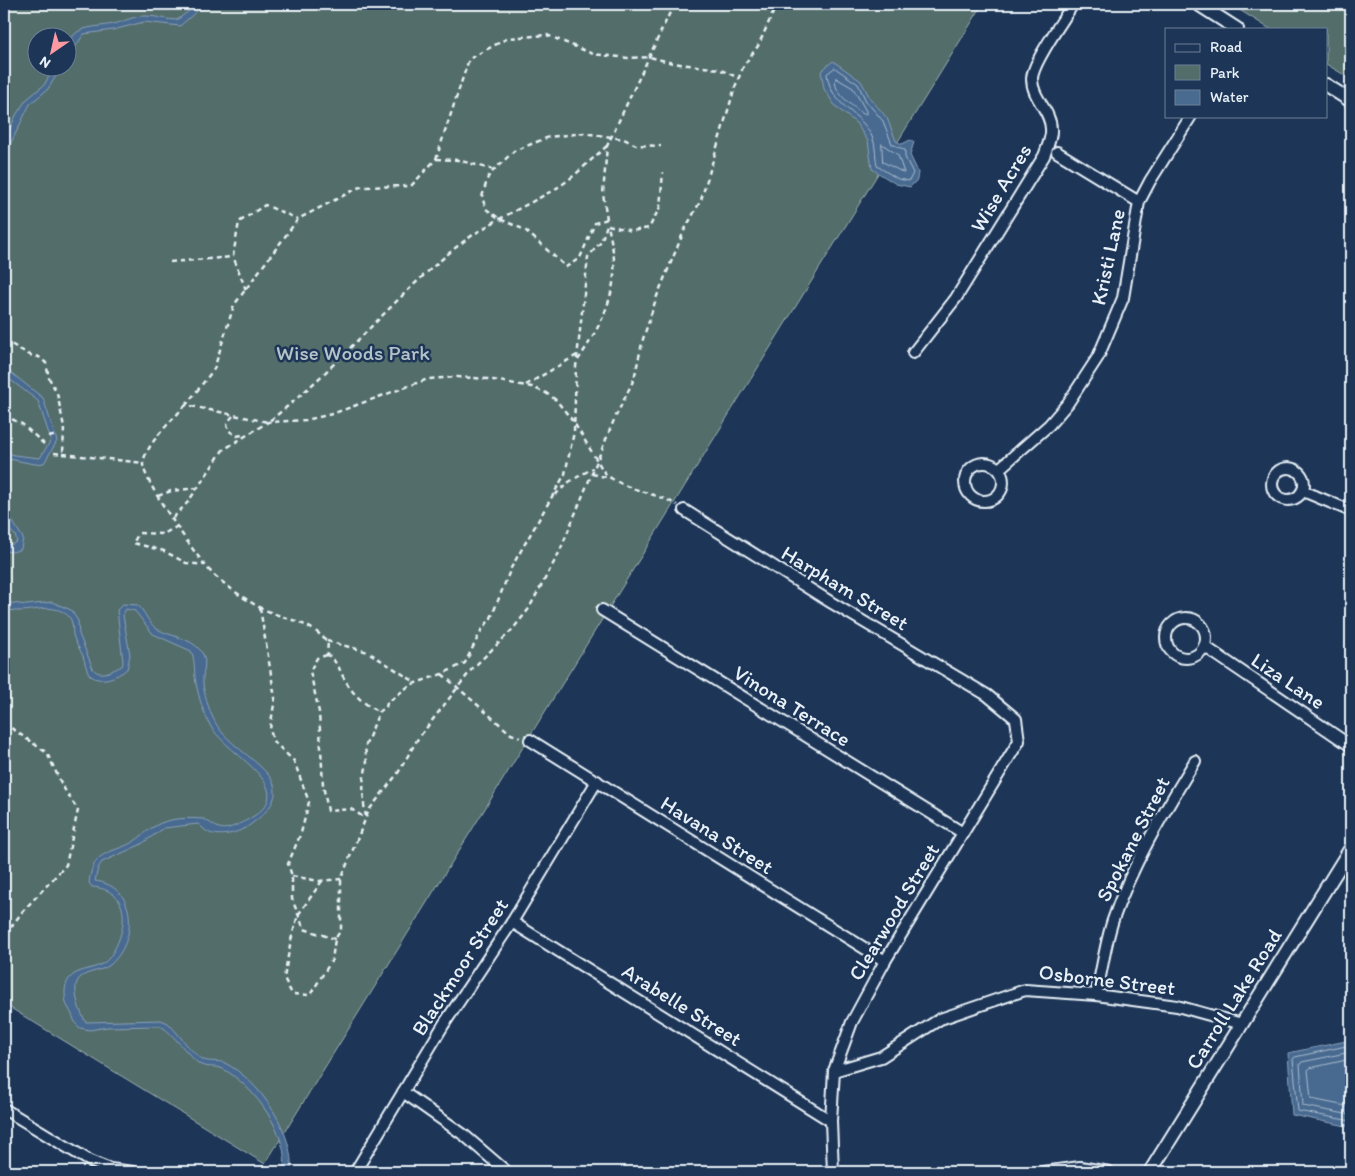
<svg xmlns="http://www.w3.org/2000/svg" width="1355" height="1176" viewBox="0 0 1355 1176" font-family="Itim,sans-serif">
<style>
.green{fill:#536d6b;stroke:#9eafb2;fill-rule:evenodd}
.water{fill:#496b90;stroke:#89a1ba}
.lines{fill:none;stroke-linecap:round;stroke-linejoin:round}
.shore{stroke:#a8bbce;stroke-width:1}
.minor-casing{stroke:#e8f1f8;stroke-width:14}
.tertiary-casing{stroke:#e8f1f8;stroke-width:16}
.path{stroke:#e8f1f8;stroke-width:2.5;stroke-dasharray:5 4;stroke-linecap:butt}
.minor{stroke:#1d3557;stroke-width:10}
.tertiary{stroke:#1d3557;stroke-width:12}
.labels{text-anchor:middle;stroke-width:5;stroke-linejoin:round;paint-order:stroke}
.street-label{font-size:21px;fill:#e8f1f8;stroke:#1d3557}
.park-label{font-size:21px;fill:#b4c3c7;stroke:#1d3557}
</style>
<rect width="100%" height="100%" fill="#1d3557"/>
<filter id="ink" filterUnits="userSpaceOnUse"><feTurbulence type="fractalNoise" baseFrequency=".02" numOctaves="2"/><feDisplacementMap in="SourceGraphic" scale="10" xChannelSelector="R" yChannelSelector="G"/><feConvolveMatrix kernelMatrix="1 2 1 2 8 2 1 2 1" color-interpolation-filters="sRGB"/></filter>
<g filter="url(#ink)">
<g class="green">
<path d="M4,4H983L265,1164L4,1004ZM38,38H68V68H38Z"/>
<path d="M1230,4H1351V79L1326,64V29H1270Z"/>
</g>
<g class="water">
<path d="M198,4H223L198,10L180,26L144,22L113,30L84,34L68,58C67,24 88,29 113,24C124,22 135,15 146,16C157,16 167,20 177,20Z"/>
<path d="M833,61L861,81L870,98L887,118L896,141L902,144L910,140L914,142L910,155L918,172L917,180L910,187L896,184L872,169L868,141L856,123L836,107L824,89L821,71Z"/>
<path d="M54,68H61L48,89L30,104L4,157V142L16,115L26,100L44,85Z"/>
<path d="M4,367L43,398L57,441L44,463L34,464L4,458V451L14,455L40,458L51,440L38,401L4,375Z"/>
<path d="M4,508L23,538L21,549L13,552L4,551V545L13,544L17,541L15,535L4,525Z"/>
<path d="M4,602L27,605L52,602L71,610L78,621L79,634L93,669C101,678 113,670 122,666L123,662L117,610L123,604L138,605C145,612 149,624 157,629C171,637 190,637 201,651C209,663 202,670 203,683C204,694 209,710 214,720C233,760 316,778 250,825C239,833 218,839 206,831C203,829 201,826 198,824L164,828L140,845L102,862L98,868L95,881C138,886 138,941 110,965C102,972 81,971 77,982C73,993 80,1013 86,1022L161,1020L168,1023C179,1034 189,1050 202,1059C209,1063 218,1060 225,1063C259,1080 295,1133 291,1172H284C290,1135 254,1086 223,1069C215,1065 205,1069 198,1063C187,1054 170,1030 160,1026L107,1027L90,1030L80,1028C74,1024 73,1015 69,1009C65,1003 65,997 65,990C68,964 97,974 109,958C127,933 134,890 92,887L89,883C93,849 109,855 133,842C141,837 147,830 155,826C170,817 188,818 204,819C219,828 220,833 239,824C313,791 228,758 210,725C203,712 197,692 195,677C194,668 195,659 191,651L153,634L135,611L126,609L123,615L130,655L127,669C118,677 98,685 89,674C86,669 85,662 83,656C80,649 75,643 73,635C72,625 74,618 63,612C45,602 24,617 4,608Z"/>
<path d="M1351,1040V1127L1292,1115L1288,1053Z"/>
</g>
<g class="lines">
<g class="shore">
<path d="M835,68L858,84L866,101L883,121L892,144L905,150V157L913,173L909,181L898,179L877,166C875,157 876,147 873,139C862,111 831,108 827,74Z"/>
<path d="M836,78L853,88L866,111V114H863C853,106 831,92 836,78Z"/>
<path d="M882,144L898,155L904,173L883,162Z"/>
<path d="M1351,1045L1295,1057L1293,1059L1298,1111L1351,1121"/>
<path d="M1351,1052L1302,1062L1300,1064L1303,1106L1351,1115"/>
<path d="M1351,1059L1310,1068L1308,1070L1311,1099L1351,1107"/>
</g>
<defs>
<g id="minor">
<path d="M1057,152L1139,202"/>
<path d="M913,353L956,298L1044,156C1047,148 1052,137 1051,129C1051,111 1032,98 1032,79C1032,63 1064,19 1073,4"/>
<circle cx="984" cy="482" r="19"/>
<circle cx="1288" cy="484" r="16"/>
<path d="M999,469L1049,425L1068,403L1098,357L1123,298L1139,202L1150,181L1191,116"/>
<path d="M1303,491L1351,511"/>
<path d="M684,510L832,603L987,695L1016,719L1019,741L885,961L852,1022L834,1071L831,1121L833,1172"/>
<path d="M602,610L963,833"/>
<circle cx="1186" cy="638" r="20"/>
<path d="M1204,646L1351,746"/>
<path d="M530,740L885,961"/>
<path d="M512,922L831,1121"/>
<path d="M1096,995C1102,971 1105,944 1113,920C1132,864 1164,812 1195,761"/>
<path d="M834,1071L881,1057L940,1019L1025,990L1096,995L1177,1006L1242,1024"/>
<path d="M403,1092L464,1135L507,1172"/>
<path d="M4,1109L90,1161L110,1169L133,1172"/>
<path d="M355,1172L444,1024L512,922L597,781"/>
<path d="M1043,1172L1080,1167L1109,1172"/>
</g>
<g id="tertiary">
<path d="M1198,4L1237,29"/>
<path d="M1326,85L1351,101"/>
<path d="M1150,1172L1351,848"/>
</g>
</defs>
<use href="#minor" class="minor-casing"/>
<use href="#tertiary" class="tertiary-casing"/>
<g class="path">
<path d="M607,146C590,160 574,178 555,189C521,209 484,224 454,249C388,303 336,370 268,422L186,405L214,369L234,305L298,219L360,187L411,186L436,159L469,59L508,38L547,35L593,54L628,58L650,57L673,63L719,69L739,78"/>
<path d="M436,159L458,160L494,170"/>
<path d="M607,219L595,223L580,258L566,267L525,230L500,219L486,209L482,197L488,177L494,170L514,151L549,137L584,133L624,139L636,145L661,146"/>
<path d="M607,219L603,194L607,146L674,4"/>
<path d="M608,225L632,231L649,228L660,207L663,172"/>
<path d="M170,262L233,257"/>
<path d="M246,290L233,256L239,222L265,205L298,219"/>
<path d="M4,340L30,355L39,357L46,363L49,378L57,393L64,427L63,454"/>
<path d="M578,360C598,330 617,297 614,259C613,248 610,236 608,225"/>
<path d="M526,385L577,355"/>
<path d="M186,405C173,419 146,444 143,463C141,478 198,559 211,572C222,583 247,601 261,608C287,621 306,619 328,642L327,654C342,667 338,670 347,683C355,697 366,705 379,712"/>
<path d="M4,415L22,424L44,444"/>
<path d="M233,416L227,423L228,430L237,436L246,434"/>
<path d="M49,437L57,435"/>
<path d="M54,453L143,463"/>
<path d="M592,474L610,478"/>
<path d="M555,495L569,482L593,468"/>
<path d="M158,496L171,491L196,488"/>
<path d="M173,518L188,502L223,450L268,422L306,420L332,414L428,379L457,377L488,379L532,387L546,393L556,400L573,421L604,472C621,490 653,491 677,505"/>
<path d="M178,526L163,534L139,533L133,543L164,551L186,563L205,565"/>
<path d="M260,608L275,698L270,729L273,741L294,761L309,802L301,833L288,864L292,876V899L304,929L335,939"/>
<path d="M327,641L368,652L415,682"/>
<path d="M327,655L317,658L310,671L319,712L323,785L328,811L351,809L365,818"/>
<path d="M442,674L511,734L520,737"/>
<path d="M4,723L47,753L63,787L78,810L66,865L22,912L4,937"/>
<path d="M366,817L364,805L363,782L367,763L365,747L379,712L386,707L387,703L410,685L442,674L465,663L481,631L491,618L511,568L565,474L574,432L576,367L588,257L601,242L608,222"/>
<path d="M292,876L319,881L341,879"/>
<path d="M322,881L298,915L291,940L284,978L292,994L310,995L332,960L335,939L341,930V879L369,810L398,773L417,740L472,669L512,630L528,610L559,553L614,420L634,379L643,339L657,296L684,231L701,200L735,87L744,65L758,46L777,4"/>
</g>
<use href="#minor" class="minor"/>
<use href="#tertiary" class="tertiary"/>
</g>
</g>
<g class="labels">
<g class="street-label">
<text transform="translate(1001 188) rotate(-59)" y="7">Wise Acres</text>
<text transform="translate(1108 257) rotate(-78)" y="7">Kristi Lane</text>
<text transform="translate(845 588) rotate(31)" y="7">Harpham Street</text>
<text transform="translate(1288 681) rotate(34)" y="7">Liza Lane</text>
<text transform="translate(792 706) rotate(32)" y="7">Vinona Terrace</text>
<text transform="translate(717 835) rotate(32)" y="7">Havana Street</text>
<text transform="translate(1133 839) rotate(-63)" y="7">Spokane Street</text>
<text transform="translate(894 912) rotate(-59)" y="7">Clearwood Street</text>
<text transform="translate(460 967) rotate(-57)" y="7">Blackmoor Street</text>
<text transform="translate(1107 980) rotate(7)" y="7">Osborne Street</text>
<text transform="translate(1234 999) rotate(-58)" y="7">Carroll Lake Road</text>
<text transform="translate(682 1005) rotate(32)" y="7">Arabelle Street</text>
</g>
<g class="park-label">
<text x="353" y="360">Wise Woods Park</text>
</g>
</g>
<rect width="1355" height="1176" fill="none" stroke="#1d3557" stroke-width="20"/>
<rect x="10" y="10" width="1335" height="1156" fill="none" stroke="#e8f1f8" stroke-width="2" filter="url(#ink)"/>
<rect x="1165" y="28" width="162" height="90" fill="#1d3557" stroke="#6e8097"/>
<rect x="1175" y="44" width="25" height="8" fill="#1d3557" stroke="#6e8097"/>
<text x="1210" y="52" font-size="15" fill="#e8f1f8">Road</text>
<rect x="1175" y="65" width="25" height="15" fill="#536d6b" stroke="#6e8097"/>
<text x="1210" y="78" font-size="15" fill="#e8f1f8">Park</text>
<rect x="1175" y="90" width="25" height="15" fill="#496b90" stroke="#6e8097"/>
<text x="1210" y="102" font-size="15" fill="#e8f1f8">Water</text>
<g transform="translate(52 52) rotate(214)"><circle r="24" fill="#1d3557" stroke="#6e8097"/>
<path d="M0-4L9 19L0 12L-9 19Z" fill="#ff9aa2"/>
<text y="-8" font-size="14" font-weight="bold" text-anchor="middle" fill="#e8f1f8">N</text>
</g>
</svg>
